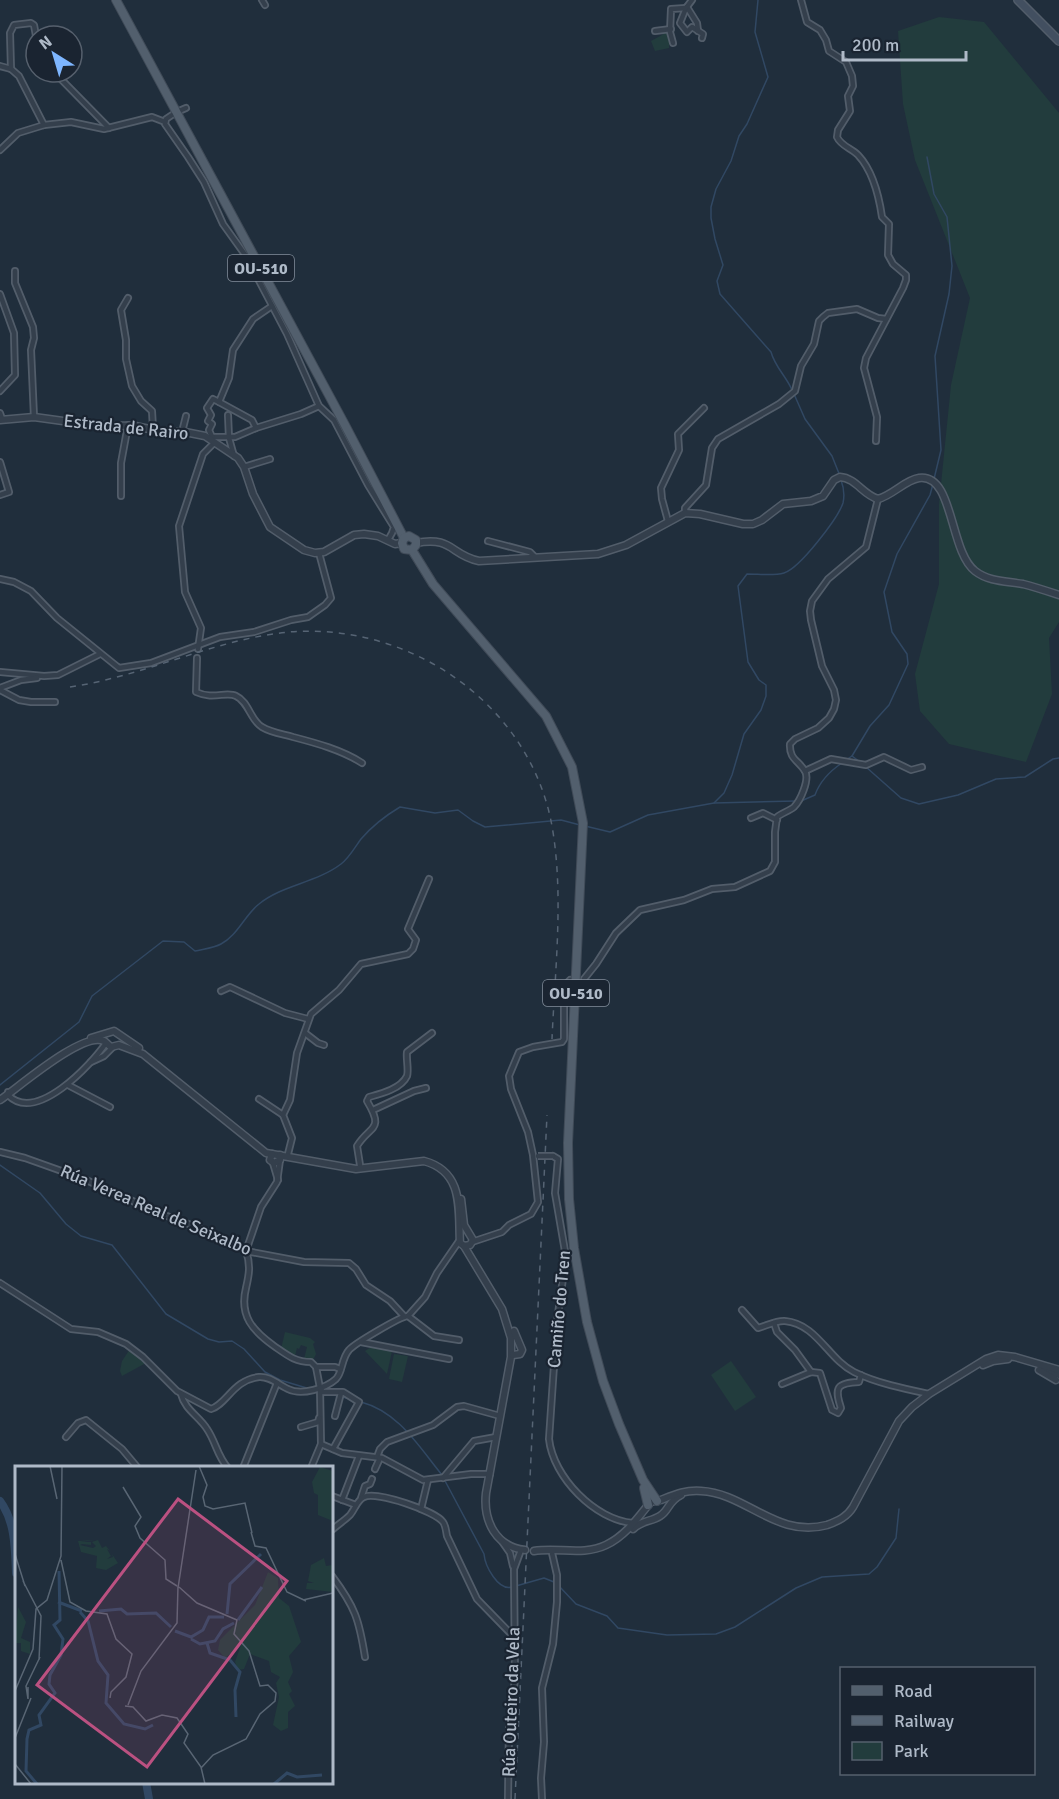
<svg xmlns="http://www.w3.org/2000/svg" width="1059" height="1799" viewBox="0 0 1059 1799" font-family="Signika,sans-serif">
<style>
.green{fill:#223c3d}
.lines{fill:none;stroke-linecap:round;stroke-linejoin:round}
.stream{stroke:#314863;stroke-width:1.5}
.river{stroke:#314863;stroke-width:8}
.minor-casing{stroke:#525d6a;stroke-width:8}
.tertiary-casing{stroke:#525d6a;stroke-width:9}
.secondary-casing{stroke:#525d6a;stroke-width:10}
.primary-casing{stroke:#404b58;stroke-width:10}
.minor{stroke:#343f4c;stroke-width:4.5}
.tertiary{stroke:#343f4c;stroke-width:6}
.secondary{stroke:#424f60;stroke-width:7}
.primary{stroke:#525f6d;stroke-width:8}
.rail{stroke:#566474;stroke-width:1.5;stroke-dasharray:6 6;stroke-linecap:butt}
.minor-bridge-casing{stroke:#525d6a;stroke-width:8;stroke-linecap:butt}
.minor-bridge{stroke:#343f4c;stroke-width:4.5}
.labels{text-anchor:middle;stroke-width:4.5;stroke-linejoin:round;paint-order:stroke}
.shield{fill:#1a2431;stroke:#828d9b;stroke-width:1.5}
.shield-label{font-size:16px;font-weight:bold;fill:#afbac8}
.street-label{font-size:18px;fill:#afbac8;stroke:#1a2431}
.inset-river{fill:none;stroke:#314863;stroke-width:3}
.inset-road{fill:none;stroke:#596674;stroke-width:1.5}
.view{fill:#bb5181;fill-opacity:0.15;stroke:#bb5181;stroke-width:3}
.inset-edge{fill:none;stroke:#afbac8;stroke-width:3}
</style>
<rect width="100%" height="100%" fill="#202e3c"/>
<g class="green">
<path d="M939,17L984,22L1059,113V622L1049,638L1052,694L1026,762L949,744L920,711L915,674L939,584V504L951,385L970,298L915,160L903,104L898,31Z"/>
<path d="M666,30L672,44L669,45V48L655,51L651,41L662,35Z"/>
<path d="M285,1332L310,1338L315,1342L313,1344L316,1354L312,1362L304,1359L307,1347L301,1345L299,1349L297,1348L295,1356L281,1349Z"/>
<path d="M371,1347L392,1351L387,1374L365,1351Z"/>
<path d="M130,1349L146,1363L122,1376L120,1371L122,1361Z"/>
<path d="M394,1354L408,1356L402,1382L389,1379Z"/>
<path d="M731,1361L756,1397L735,1411L711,1375Z"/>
</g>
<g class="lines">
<g class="stream">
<path d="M758,0L755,32L768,77L747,124L739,136L731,161L716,189L711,207V218L715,239L723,265L717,281L720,294L771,352C775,367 786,376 792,390"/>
<path d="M927,157L934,194L947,217L952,266L949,294L935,356L941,450L934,479"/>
<path d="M794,394L805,419L832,456L840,476"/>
<path d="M852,756L860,762"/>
<path d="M846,760L852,756L870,726L889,705L908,664L907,654L892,632L884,592L897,554L930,495L933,484"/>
<path d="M866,767L901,798L919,804L958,795L996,779L1025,777L1053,759L1059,758"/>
<path d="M801,801L815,795C820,781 830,771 842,763"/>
<path d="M714,803L796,801"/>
<path d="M585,826L610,832L648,815L714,803L724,793L732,775L744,734L761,710L766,696V685L759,680L748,662L738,586L747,574C759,574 774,576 784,573C800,568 838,518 843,503C845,494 844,488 841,480"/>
<path d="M0,1085L79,1022L92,996L163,941L184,942L195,951C203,949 214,948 221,944C237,936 245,915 259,904C282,885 316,883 341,864C349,858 355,847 361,839C373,825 385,816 400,807L435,813L458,810L473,821L485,827L561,820L580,825"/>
<path d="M0,1165L40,1193L66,1224L81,1236L112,1245L166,1314L208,1339L219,1342L232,1341L244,1349L265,1372L280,1380L310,1389"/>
<path d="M329,1394L351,1399"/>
<path d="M361,1402C399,1412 419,1447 442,1475"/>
<path d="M444,1479L484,1554C485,1566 498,1591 512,1587"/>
<path d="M558,1585L576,1604L607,1616L618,1628L667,1635L716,1634L735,1627L796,1588L822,1577L869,1574L877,1567L896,1538L899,1509"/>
<path d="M516,1586L544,1578L554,1582"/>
</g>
<g class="river">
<path d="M0,1501C15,1521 15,1548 16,1573"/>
<path d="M146,1782L149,1799"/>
</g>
<defs>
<g id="minor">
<path d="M262,0L265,5"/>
<path d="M692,0L686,8L680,23L687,32L692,27L703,34L702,38"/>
<path d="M801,0L807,22L820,30L826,40L829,51L846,62L852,76L853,86L848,96L850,111L838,130L837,137C841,146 851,148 858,155C873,171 879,196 882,217L889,224L888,255L893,264L906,275V280L903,288L866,358L864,368L877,417L876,441"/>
<path d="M687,7L697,23L698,31"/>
<path d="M655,31L671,29"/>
<path d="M673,43L670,32L671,9L686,8"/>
<path d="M0,66L11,69L19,76L44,125"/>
<path d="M11,69L10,33L14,25L31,23L34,25L36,36"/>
<path d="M54,72L109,128"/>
<path d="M179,111L186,108"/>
<path d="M172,115L166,119L165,124L188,157L204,182L223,224L246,256L287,334L319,406L334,420L368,485L394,527L392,533L388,540"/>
<path d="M0,150L18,133L44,125L71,122L104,129L152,117L165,122"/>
<path d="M15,271V283L33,327L34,338L31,350L34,417"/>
<path d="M0,294L14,333L15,375L0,391"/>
<path d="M128,298L121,310L126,340V359L132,386L141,401L152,411L153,429"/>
<path d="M219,402L252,420L256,428"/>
<path d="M0,413L2,419"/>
<path d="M228,415L229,438L234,456"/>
<path d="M182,432L186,416"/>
<path d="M211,437H235L256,428L301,414L319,406"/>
<path d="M212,437L209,430L212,424L208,421L211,415L207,408L213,399L219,402L229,378L233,350L253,319L272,306"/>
<path d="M0,462L9,492L0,495"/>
<path d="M244,467L270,459"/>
<path d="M121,496V463L128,425"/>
<path d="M685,513V508L706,485L712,448L718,439L779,404L795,391L801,366L814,344L819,321L823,317L828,313L857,309L878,318L886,319"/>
<path d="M668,521L662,499L661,488L679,450L678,434L704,408"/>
<path d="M488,541L530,552L535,557"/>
<path d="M0,579L14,582L31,591L57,618L119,668L151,663L220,637L254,632L291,620L308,617L325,605L331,598L319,553"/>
<path d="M198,649L201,628L185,592L179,526L203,454L214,443"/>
<path d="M197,658L196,692C213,700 227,691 236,696C249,702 250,720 262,727C272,733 283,734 293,737C316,743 342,750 362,763"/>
<path d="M0,672L44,676L58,675L100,654"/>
<path d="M0,688L21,680L37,678"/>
<path d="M0,690L19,700L31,702H55"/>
<path d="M805,771L831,759L866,765L884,757L911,770L922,767"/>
<path d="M751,818L763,813L777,820"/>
<path d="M584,979L596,964L616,933L640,910L684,900L712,889L735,887L770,871L775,862V832L777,817C782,813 789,811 794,807C800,801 810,780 805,771C798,760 789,759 790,744L795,739L818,728L829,718L834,709L836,700L834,690L822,666L811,620L810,611L812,601L828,579L866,547L878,499"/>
<path d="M221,991L230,987L285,1013L308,1019"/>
<path d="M305,1033L318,1043L324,1045"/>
<path d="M91,1062L104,1056L113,1047"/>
<path d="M68,1085L110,1107"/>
<path d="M8,1092V1095C36,1124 91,1065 106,1043"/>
<path d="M259,1099L283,1115"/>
<path d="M373,1110L414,1091L426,1088"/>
<path d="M0,1152L25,1158L84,1179L159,1213L207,1231L246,1251L304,1262L349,1263L356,1269L366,1285L390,1301L403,1315"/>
<path d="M288,1154L292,1138L283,1115L290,1100L297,1053L311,1014L339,990L361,964L408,954L413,949L416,940L408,929L429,879"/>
<path d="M553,1156L558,1159L555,1193L566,1257L557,1321L549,1439C553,1477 595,1520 633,1523"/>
<path d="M273,1163L278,1180"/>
<path d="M360,1165L357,1146C370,1125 385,1131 367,1101L369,1097C380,1094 401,1089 407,1076C409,1070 406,1059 407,1052L432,1033"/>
<path d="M472,1242L502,1232L509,1225L531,1214L538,1202L533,1155L528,1132L511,1089L509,1076L519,1052L533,1047L562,1042L564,1039V986L570,980"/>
<path d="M246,1251C251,1265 249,1275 246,1288C239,1316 253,1331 274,1346C287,1355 295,1362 311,1362L316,1367L320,1388L321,1444L311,1468"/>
<path d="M246,1251L261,1207L277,1182L280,1160"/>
<path d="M0,1283L71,1329L98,1332L126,1344L143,1357L177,1391L211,1409C227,1404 233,1380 259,1377C270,1376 279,1385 288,1389C302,1396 326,1388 336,1379C343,1372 341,1359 349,1350C354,1344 401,1316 408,1316L425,1297L437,1273L459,1241"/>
<path d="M742,1310L758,1328C766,1326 777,1320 785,1321C817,1324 828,1359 854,1372C876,1383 905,1389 929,1394"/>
<path d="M408,1316L434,1336L459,1340"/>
<path d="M774,1323L777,1332L795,1350L811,1372"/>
<path d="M361,1342L449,1359"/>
<path d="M316,1367H335L340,1369"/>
<path d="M782,1384L811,1372L820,1373L832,1410L838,1413L841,1408C834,1387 837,1383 859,1382L861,1375"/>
<path d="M320,1388L323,1392H343L359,1402L333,1449"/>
<path d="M181,1394C185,1410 199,1416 207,1429C216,1442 217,1456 228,1468"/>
<path d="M335,1416L341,1393"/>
<path d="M301,1427L318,1422L319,1418"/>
<path d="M66,1437L78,1423L86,1420L122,1449L138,1468"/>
<path d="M321,1444L342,1453L382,1458L423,1480L471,1474H490"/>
<path d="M377,1457L380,1449L387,1442L433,1425L457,1407L464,1406L500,1416"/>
<path d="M243,1468L277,1383"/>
<path d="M375,1469L380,1458"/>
<path d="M443,1478L474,1441L496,1437"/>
<path d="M332,1496L356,1505"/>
<path d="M361,1498L365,1486L370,1484L372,1479"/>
<path d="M342,1500L359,1456"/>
<path d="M421,1509L428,1480"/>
<path d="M332,1530C337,1525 344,1521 350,1515C355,1509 357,1500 364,1497C377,1491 435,1511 443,1522C446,1526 446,1532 447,1536L477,1599L514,1637"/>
<path d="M503,1543L510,1553L513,1566"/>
<path d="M332,1576C355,1607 359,1619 365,1657"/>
<path d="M508,1799L509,1726L515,1679L514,1569L521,1550"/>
<path d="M542,1799L541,1778L544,1742L542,1688L553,1644L557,1602V1575L552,1553"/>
</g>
<g id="tertiary">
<path d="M0,420L34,417L92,425L135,426L159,431L185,432L205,436L238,458L244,467L253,494L270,527L304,550L315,553L324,552L354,535L364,534L378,536L395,544L402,543"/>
<path d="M416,543C453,536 450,555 479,561L598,554L626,545L685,513L700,514L743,524H753L762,520L783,504L811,501L823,496L834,480L840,477C856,478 863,495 878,499C893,495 905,480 919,478C954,473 949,551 975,571C989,582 1007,581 1023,584C1035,587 1047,591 1059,595"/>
<path d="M91,1038L114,1031L139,1048"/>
<path d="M0,1100C19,1087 83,1031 104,1041C106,1042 108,1045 111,1047L119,1045L143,1054L266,1153L356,1169L424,1161C465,1172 458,1211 460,1243L464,1246L502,1309L511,1338V1357L486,1493C483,1521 496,1547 525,1550"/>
<path d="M272,1154L270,1160L274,1163L280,1160V1155"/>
<path d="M461,1199L464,1225L473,1240L470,1245L464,1246"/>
<path d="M513,1355L520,1354L522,1350L514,1331"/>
<path d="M983,1365L993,1361L1008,1359"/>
<path d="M1041,1369L1059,1375"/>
<path d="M1039,1370L1056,1380"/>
<path d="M633,1529C642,1520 651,1522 660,1516C669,1511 668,1501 681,1495"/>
<path d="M534,1551C558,1547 583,1556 606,1545C625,1536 637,1519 649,1504C652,1500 657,1501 661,1500C676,1494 685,1490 701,1491C746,1493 777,1539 827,1525C838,1521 847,1517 853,1507L899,1421L912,1407L929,1394L986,1359L998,1355L1015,1357L1059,1370"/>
</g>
<path id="secondary" d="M1018,0L1059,41"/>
<g id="primary">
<path d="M116,0L345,425L404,538"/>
<path d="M404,538L402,543L404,549L412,550L433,584L546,716L572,767L583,823L568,1143L569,1199L574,1248L587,1322L603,1381L619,1424L643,1480L657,1501"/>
<path d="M404,538L409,536L416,540V545L412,550"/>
<path d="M644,1488L648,1505"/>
</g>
</defs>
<use href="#minor" class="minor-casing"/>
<use href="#tertiary" class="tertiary-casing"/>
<use href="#secondary" class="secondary-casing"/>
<use href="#primary" class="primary-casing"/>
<use href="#minor" class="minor"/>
<use href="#tertiary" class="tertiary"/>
<use href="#secondary" class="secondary"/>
<use href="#primary" class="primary"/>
<g class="rail">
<path d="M70,687C145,676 215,639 289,632C410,622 530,704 552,826C564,894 555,970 552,1039"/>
<path d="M515,1799L547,1115"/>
</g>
<defs>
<path id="minor-bridge" d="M538,1156H553"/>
</defs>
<use href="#minor-bridge" class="minor-bridge-casing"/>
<use href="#minor-bridge" class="minor-bridge"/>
</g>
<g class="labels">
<g class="shield">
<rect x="228" y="255" width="66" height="26" rx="4.5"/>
<rect x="543" y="980" width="66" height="26" rx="4.5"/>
</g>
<g class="shield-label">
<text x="261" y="274">OU-510</text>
<text x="576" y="999">OU-510</text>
</g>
<g class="street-label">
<text transform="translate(126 427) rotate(6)" y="6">Estrada de Rairo</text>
<text transform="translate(156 1210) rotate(23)" y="6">Rúa Verea Real de Seixalbo</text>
<text transform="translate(559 1309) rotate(-85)" y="6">Camiño do Tren</text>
<text transform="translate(511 1702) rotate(-88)" y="6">Rúa Outeiro da Vela</text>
</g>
</g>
<g transform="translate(15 1466)">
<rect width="318" height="318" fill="#202e3c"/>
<path d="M305,1L318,5V55L303,49V29L299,27L297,16ZM80,74L66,76H76V79L67,78L65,79L78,82L81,80L77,76L83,74L87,82L91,80L95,85L92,83L96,90L92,93L98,91L97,88L103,97L91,104L81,102L82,90L66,86L63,75ZM309,92L311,100L318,99V126L291,123L292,117H299L293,115L296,99ZM253,106L263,112L264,132L274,140L286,176L274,190L278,206L273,216L277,225L274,228L280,240L273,246V262L266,265L258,259L264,231L261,217L265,211L256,206L254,195L235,188L229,203L223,204L220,196L226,179L210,192L203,184L205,174L240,139ZM3,141L11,156L6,172L15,176V188L6,185V177H0Z" fill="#223c3d"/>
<path class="inset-river" d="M43,136L67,145M84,145L106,143L112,148L141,147L156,161M65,146L73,155L83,195L93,209L91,237L109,258L130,263L138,259M212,148L215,118L246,88M223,154L247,121M160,165L176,171L188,164L194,151H209M176,173L185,178L200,175L208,163L219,157M192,177L195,187L215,194L225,206L220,224L221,251M22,318L11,305L12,273L14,264L26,259L24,249L40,227L34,218L35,209L46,189L48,173L39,159L45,154L44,105M259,318L272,307L282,311L307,309"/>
<path class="inset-road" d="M35,0L42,33M184,0L192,19L188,31L190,40L198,43L230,37L237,67M108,21L126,51L120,60L125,72L150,94L151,113L162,120M236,66L240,80L251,82L272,126L291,135M0,88L10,120M46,94L55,136L71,145L92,148L101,173L117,188L111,211L96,226L95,232M8,115L26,150L24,194M164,121L182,137L222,154L219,168L234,185L245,220L253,219L261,227L260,235L245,248L231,273L198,289L186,302M163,122L181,4M288,134L318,127M13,221V233L11,220L25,191M0,225L18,183L21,143L32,134L46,90L47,0M113,239L126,205L162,157L163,120M110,240L118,241L131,255L147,249L162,252L173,268L169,277L186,301L190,318M0,272L16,232M0,298L16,318"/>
<path class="view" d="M163,33L272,115L132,301L22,219Z"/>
<rect width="318" height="318" class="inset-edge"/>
</g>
<rect x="840" y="1667" width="195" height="108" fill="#1a2431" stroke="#56606d" stroke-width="1.5"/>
<rect x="852" y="1686" width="30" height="9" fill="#525f6d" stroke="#56606d" stroke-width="1.5"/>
<text x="894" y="1697" font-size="18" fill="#afbac8">Road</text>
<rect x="852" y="1716" width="30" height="9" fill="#566474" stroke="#56606d" stroke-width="1.5"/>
<text x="894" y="1727" font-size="18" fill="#afbac8">Railway</text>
<rect x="852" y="1742" width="30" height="18" fill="#223c3d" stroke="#56606d" stroke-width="1.5"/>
<text x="894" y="1757" font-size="18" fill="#afbac8">Park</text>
<g transform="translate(54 54) rotate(323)"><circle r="28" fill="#1a2431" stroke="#56606d" stroke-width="1.5"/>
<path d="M0-4.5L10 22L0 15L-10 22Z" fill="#7eb6ff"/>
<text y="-9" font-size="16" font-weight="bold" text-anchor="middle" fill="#afbac8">N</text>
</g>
<path d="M843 51v9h123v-9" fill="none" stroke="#afbac8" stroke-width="3"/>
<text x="852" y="51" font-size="18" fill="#afbac8" stroke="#1a2431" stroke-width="4.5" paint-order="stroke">200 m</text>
</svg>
